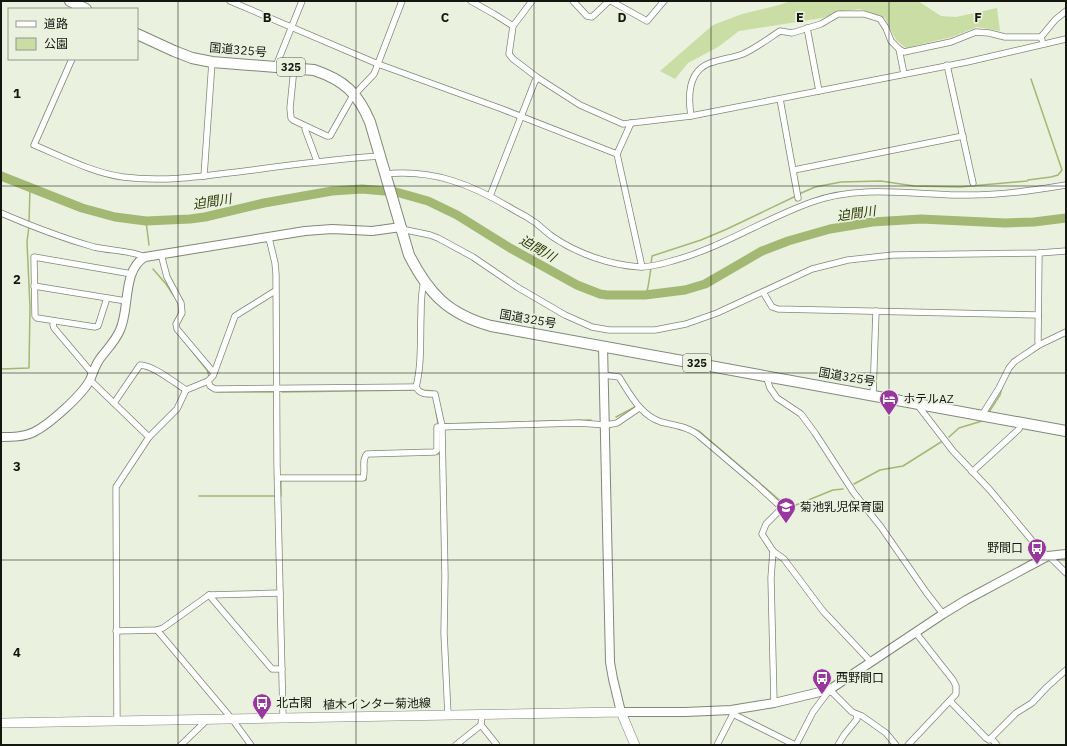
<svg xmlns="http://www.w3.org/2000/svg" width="1067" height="746" viewBox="0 0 1067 746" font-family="'IBM Plex Sans','Noto Sans JP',sans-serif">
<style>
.green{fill:#cadda5}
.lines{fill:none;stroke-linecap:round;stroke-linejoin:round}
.stream{stroke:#a2b873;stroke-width:1.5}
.river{stroke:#a2b873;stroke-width:9}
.street-casing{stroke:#818877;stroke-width:7}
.secondary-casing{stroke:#818877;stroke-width:10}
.primary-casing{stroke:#818877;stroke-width:10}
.highway-casing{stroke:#818877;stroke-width:12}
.street{stroke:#fff;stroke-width:5.5}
.secondary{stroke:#fff;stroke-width:8}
.primary{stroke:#fff;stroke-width:9}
.highway{stroke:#fff;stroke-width:10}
.grid{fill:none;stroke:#141610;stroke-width:1;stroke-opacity:0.55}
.labels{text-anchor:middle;stroke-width:3.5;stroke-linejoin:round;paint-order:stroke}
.shield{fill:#eaf1de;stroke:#54584e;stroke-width:1}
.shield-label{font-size:11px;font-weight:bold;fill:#141610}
.street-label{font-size:12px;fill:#141610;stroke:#eaf1de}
.poi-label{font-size:12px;fill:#141610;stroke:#eaf1de;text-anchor:start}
.water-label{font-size:13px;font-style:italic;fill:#2d3a05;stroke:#eaf1de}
.grid-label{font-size:13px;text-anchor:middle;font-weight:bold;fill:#141610;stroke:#eaf1de;stroke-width:3.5;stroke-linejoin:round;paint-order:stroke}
</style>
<rect width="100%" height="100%" fill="#eaf1de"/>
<path class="green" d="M791,1H918L941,16L956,17L997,8L1000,31L977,27L952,37L906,48L896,40L885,18L860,9L843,11L822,18L739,31L718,47L688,63L675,79L660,71L713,25L742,14L779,5Z"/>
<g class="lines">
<g class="stream">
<path d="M799,194L815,187L841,182L881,181L914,186L960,187L1027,181L1028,180L1051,177L1058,175L1062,170L1031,79"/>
<path d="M146,221L149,245"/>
<path d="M29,223L30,188"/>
<path d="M651,264L652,256L701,240L727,229L796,196"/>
<path d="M153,269L166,284L174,296"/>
<path d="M646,295L648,287L651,268"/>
<path d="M187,345L207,370L209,376"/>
<path d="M1,369L29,368L30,307L27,242L29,226"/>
<path d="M422,390L433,391V392"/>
<path d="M217,392H273"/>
<path d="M282,392L413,390"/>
<path d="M436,412L438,424"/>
<path d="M989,412L1000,395L1002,387"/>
<path d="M616,417L635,407"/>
<path d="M445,424L591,420"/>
<path d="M685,425L699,431L784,504L796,505L833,490L843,489"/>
<path d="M949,437L959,428L982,421"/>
<path d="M434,454H439V451"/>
<path d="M363,480H366V474"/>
<path d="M854,484L880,470L903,466L941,442"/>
<path d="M199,496H275"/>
<path d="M281,496V480"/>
</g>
<path class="river" d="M1,176L82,208L115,217L146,221L190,219L205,217L264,203L332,191L362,189L396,192L428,201L457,215L510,248L577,285L600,294L607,295H645L685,290L705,284L762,251L788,241L830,229L872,222L921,219L1005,223L1034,222L1066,218"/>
<defs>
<g id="street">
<path d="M230,1L378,64L502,109L617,154"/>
<path d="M471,1L494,14L513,26"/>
<path d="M532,1L513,26L509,54L513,59L538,78L580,105L623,124L691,116L967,62L1066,39"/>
<path d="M573,1L587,16L592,17L609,1"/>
<path d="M611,1L647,21L664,1"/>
<path d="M807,28L819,91"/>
<path d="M1042,40L1041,37L1055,20L1066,11"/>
<path d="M899,49L904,74"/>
<path d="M72,59L34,145C63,157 93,173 123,177C167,183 210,175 253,170C296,164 338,159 380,156"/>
<path d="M947,65L973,183"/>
<path d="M276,66L302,1"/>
<path d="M294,68L290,108L291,118L293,120L327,136H330L352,97L374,74L402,1"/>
<path d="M780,99L798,198"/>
<path d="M691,116C688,97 688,71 710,63C721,59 732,58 743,54C756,48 768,39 780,31L792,33L821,24L838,14H864L880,19L886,28L891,41L899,49L904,52L951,42L976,32L989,33L1005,37H1041"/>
<path d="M631,123L617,154L642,267"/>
<path d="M306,127L305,129L317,161"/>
<path d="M794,170L963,136"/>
<path d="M385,174C434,169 473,185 514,210C522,214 529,218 536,223C541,227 547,233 553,237C578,254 610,265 640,267C651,267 662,264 672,261C721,248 764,219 812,202C859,185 909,194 958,195C995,196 1030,191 1066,185"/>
<path d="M204,176L212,62"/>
<path d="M490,196L535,81L538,78"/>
<path d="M1,213C31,226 62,238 94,247C111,251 130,250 145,257"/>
<path d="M401,227L406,230L430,235L438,238L473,257L517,287L565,315L592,327L609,330H655L686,324L717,313L812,269L848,260L893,255L1039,253L1066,251"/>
<path d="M269,238L275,263L276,274L277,465L283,717"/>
<path d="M161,254L167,277L181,303L182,313L176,324L177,329L214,373"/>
<path d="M424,281C421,293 421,304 421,315C420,339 422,364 416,387C420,395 427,394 435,394L442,426L445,576L444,633L448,715"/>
<path d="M34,286L126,301"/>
<path d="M763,292L772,307L778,309L1038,315"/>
<path d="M107,298L98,326L95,327L37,318L35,316L34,257L132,274"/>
<path d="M54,321L53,325L54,328L92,373"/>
<path d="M1039,345L1038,342L1039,253"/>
<path d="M604,375L619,377C630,394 640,415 661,422C673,425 686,426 697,434L756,484L782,508L766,524L762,534L773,551L784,559L823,611L871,662"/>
<path d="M766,376L770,388L777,398L801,414L815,433L854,493L881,527L926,592L943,614"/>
<path d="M90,380L149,437"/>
<path d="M208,381L210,386L215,389L416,387"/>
<path d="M873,395L876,311"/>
<path d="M114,403L140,365C153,365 175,383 186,390"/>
<path d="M916,403L953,451L990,490L1040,550L1053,560L1066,573"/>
<path d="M982,415L999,388L1009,368L1014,362L1039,345L1066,332"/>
<path d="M972,472L1019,429L1021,422"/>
<path d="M278,478H363C366,470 361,460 367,454L435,452L437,450V427L579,423L606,425L617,423L639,408"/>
<path d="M773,551L771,578L774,703"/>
<path d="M209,595L272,669H282"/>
<path d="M157,630L232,719L251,745"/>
<path d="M116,631L157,630L163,628L209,595L280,593"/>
<path d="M829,691L833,693L852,712L862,716L886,733L896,745"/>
<path d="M950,701L986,738L989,740L1016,713L1032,703L1047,687L1066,670"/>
<path d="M731,710L733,714L795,745"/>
<path d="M482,715L481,725L497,745"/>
<path d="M117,721L116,487L149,437L177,409L186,390L208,381L213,376L235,316L275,291"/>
<path d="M991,738L997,745"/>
<path d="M181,745L207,720"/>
<path d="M456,745L481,725"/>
<path d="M717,745L733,714"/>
<path d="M796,745L813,712L831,688"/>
<path d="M838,745L844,735L857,719L856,714"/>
<path d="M908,745L956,694V686L953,680L916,633"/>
</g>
<g id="secondary">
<path d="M603,346L610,662L613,679L621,712H685L731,710L774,703L820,692L832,688L943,614L966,600L1048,556L1066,554"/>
<path d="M1,437C12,437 24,437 34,432C50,424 82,395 90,380C93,373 95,366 99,360C106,350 115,342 120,330C130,309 122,270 145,257L305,231L332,229L372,231L401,227"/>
</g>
<path id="primary" d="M1,723L621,712L635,745"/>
<g id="highway">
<path d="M70,1L86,9"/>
<path d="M137,34L174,51L192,58L212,62L314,70C344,80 358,93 370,122L409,255C429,294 448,314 491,326L1066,431"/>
</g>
</defs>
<use href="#street" class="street-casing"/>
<use href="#secondary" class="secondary-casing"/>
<use href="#primary" class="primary-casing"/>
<use href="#highway" class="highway-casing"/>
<use href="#street" class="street"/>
<use href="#secondary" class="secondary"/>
<use href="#primary" class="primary"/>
<use href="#highway" class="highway"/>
</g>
<path class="grid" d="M178,1V745M356,1V745M534,1V745M711,1V745M889,1V745M1,186H1066M1,373H1066M1,560H1066"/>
<defs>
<symbol id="hotel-pin" viewBox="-11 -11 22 30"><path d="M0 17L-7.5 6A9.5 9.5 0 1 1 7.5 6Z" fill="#98379e" stroke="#eaf1de"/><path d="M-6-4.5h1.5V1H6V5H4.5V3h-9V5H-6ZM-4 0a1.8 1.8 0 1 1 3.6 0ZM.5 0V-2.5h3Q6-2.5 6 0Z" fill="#fff"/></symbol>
<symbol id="school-pin" viewBox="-11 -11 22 30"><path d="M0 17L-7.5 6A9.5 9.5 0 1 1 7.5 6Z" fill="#98379e" stroke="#eaf1de"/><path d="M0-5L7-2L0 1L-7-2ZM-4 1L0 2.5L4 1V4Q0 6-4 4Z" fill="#fff"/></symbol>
<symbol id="bus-pin" viewBox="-11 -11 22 30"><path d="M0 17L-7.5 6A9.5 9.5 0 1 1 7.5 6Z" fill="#98379e" stroke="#eaf1de"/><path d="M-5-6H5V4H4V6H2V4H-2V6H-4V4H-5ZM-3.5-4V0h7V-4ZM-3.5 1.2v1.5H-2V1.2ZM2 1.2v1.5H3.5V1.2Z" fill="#fff"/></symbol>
</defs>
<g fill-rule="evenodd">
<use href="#hotel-pin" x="878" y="388" width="22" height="30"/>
<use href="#school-pin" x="775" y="496" width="22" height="30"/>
<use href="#bus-pin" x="1026" y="537" width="22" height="30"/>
<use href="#bus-pin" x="811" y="667" width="22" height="30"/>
<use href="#bus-pin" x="251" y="692" width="22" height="30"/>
</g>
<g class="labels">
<g class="shield">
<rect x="277" y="58" width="28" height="18" rx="3"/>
<rect x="683" y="354" width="28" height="18" rx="3"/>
</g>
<g class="shield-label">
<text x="291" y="71">325</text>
<text x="697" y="367">325</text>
</g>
<g class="street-label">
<text transform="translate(238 50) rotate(5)" y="4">国道325号</text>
<text transform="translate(528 319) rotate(10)" y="4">国道325号</text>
<text transform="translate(847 377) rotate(10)" y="4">国道325号</text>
<text transform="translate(377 704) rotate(-1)" y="4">植木インター菊池線</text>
</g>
<g class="poi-label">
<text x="903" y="403">ホテルAZ</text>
<text x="800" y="511">菊池乳児保育園</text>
<text x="1023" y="552" text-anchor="end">野間口</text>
<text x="836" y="682">西野間口</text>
<text x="276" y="707">北古閑</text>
</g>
<g class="water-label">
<text transform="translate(212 201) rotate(-9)" y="5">迫間川</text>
<text transform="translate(856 213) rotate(-8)" y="5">迫間川</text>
<text transform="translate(538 248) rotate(30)" y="5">迫間川</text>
</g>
</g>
<g class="grid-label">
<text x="267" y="22">B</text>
<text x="445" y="22">C</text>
<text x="622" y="22">D</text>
<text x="800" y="22">E</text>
<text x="978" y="22">F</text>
<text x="17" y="98">1</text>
<text x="17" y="284">2</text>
<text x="17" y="471">3</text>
<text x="17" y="657">4</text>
</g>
<rect width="1067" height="746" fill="none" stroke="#141610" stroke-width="4"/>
<rect x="8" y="8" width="130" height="52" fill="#eaf1de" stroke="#94998c"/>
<rect x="16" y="21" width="20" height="6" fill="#ffffff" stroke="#94998c"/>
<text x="44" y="28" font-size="12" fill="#141610">道路</text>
<rect x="16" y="38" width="20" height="12" fill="#cadda5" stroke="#94998c"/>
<text x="44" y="48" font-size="12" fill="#141610">公園</text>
</svg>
